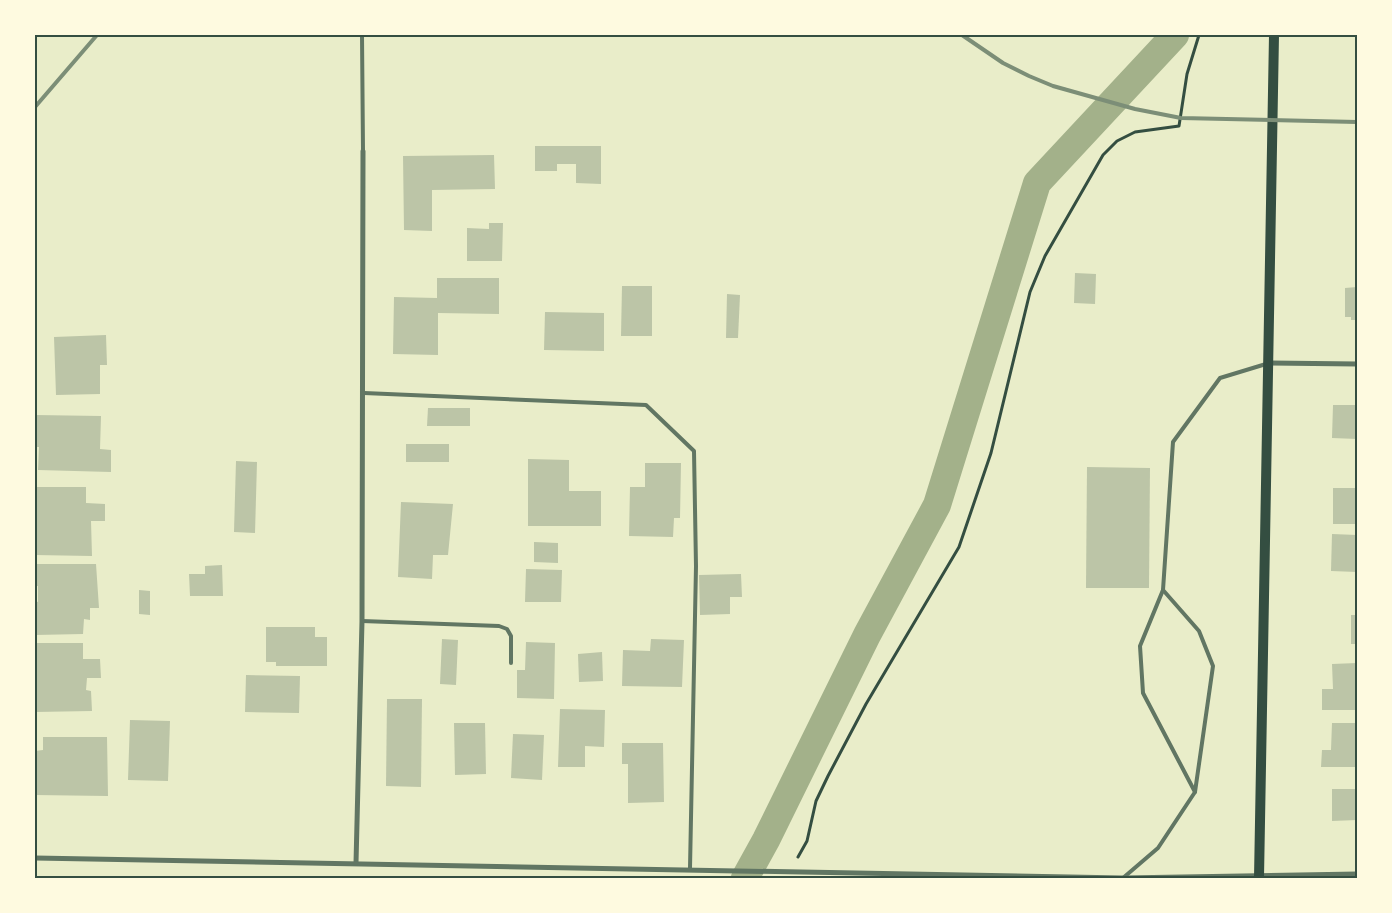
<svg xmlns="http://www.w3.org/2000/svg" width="1392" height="913" viewBox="0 0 1392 913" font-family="'Asap Condensed',sans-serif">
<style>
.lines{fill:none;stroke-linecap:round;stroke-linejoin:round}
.canal{stroke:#a3b18a;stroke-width:28}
.building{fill:#bcc5a7}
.path{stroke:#344e41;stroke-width:3}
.service{stroke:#617663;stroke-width:4}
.minor{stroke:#617663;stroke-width:5}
.secondary{stroke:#344e41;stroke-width:10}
.rail{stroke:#7c8e77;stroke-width:4}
.neatline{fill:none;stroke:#344e41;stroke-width:2}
</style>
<rect width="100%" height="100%" fill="#e9edc9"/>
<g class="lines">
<path class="canal" d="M745,878L766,840L867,635L937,505L1037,183L1175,35"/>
</g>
<g class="building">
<path d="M535,146H601V184L576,183V164H557V171H535Z"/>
<path d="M494,155L495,189L432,190V231L404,230L403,156Z"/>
<path d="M489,223H503L502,261H467V228L489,229Z"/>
<path d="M1075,273L1096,274L1095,304L1074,303Z"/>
<path d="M437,278H499V314L438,313V355L393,354L394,297L437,298Z"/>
<path d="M622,286H652V336H621Z"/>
<path d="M1357,287V320H1351V317H1345V288Z"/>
<path d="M727,294L740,295L738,338H726Z"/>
<path d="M545,312L604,313V351L544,350Z"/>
<path d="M106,335L107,365H100V394L56,395L54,337Z"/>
<path d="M1333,405H1357V439L1332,438Z"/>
<path d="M428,408H470V426H427Z"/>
<path d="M35,415L101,416L100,449L111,450V472L38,470L39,447H35Z"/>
<rect x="406" y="444" width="43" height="18"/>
<path d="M528,459L569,460V491H601V526H528Z"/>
<path d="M236,461L257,462L255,533L234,532Z"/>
<path d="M645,463H681L680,518H674L673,537L629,536L630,487H645Z"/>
<path d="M1087,467L1150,468L1149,588H1086Z"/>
<path d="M35,487H86V503L105,504V521H91L92,556L35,555Z"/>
<rect x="1333" y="488" width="24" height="36"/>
<path d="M401,502L453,504L448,555H433L432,579L398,577Z"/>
<path d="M1332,534L1357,535V572L1331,571Z"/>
<path d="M534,542L558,543V563L534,562Z"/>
<path d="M35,564H96L99,608H90V620L84,619L83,634L35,635V601L38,602V586H35Z"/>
<path d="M222,565L223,596H190L189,574H205V566Z"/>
<path d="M526,569L562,570L561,602H525Z"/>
<path d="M741,574L742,597H730V614L700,615L699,575Z"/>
<path d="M139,590L150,591V615L139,614Z"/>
<rect x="1351" y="615" width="6" height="29"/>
<path d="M266,627H315V637H327V666H276V662H266Z"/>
<path d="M442,639L458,640L456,685L440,684Z"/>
<path d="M651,639L684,640L682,687L622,686L623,650L650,651Z"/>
<path d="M526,642L555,643L554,699L517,698V670H525Z"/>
<path d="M35,643H83V659H100L101,678H87L86,690L91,691L92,711L35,712Z"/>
<path d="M602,652L603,681L579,682L578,654Z"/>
<path d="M1357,663V710H1322V689H1333L1332,664Z"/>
<path d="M246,675L300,676L299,713L245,712Z"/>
<path d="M387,699H422L421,787L386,786Z"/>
<path d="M560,709L605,710L604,747L585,746V767H558Z"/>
<path d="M130,720L170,721L168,781L128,780Z"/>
<path d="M454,723H485L486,774L455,775Z"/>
<path d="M1332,723H1357V767H1321L1322,750H1331Z"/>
<path d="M513,734L544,735L542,780L511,778Z"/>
<path d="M43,737H107L108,796L35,795V751L43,750Z"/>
<path d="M622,743H663L664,802L628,803V764H622Z"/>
<path d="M1332,789H1357V820L1332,821Z"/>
</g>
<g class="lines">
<path class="path" d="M798,857L807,841L816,801L828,776L866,704L959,547L991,453L1030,292L1045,256L1103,155L1117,141L1135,132L1179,126L1187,74L1199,35"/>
<g class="service">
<path d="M362,35L363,151"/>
<path d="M364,393L646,405L694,451L696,566L690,868"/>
<path d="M1163,590L1199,631L1213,666L1195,792"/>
<path d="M362,621L499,626L507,629L511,636V663"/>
<path d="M1123,878L1158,848L1195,792L1143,693L1140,646L1163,590L1173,442L1220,378L1266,364"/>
</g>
<g class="minor">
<path d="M1268,363L1357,364"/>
<path d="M35,858L1123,878L1357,874"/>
<path d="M356,863L362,621L363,151"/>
</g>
<path class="secondary" d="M1259,878L1274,35"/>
<g class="rail">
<path d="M962,35L1003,63L1029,76L1053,86L1135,109L1181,118L1357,122"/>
<path d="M35,107L97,35"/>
</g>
</g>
<rect width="1392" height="913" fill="none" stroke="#fefae0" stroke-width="72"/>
<rect x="36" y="36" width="1320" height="841" class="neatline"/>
</svg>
